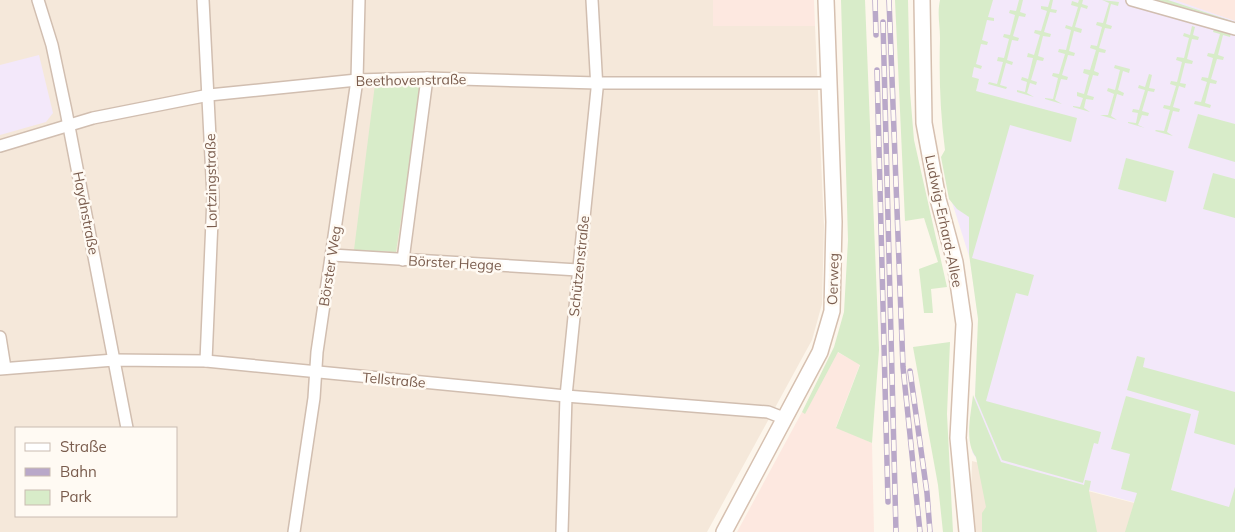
<svg xmlns="http://www.w3.org/2000/svg" width="1235" height="532" viewBox="0 0 1235 532" font-family="Mulish,sans-serif">
<style>
.residential{fill:#f5e8da;fill-rule:evenodd}
.commercial{fill:#fde8e0}
.education{fill:#f3e8fa}
.green{fill:#d8ecc9}
.lines{fill:none;stroke-linecap:round;stroke-linejoin:round}
.minor-casing{stroke:#d1beb0;stroke-width:14}
.secondary-casing{stroke:#d6c0b0;stroke-width:18}
.minor{stroke:#fff;stroke-width:11}
.secondary{stroke:#fff;stroke-width:15}
.rail-casing{stroke:#b9a8c9;stroke-width:5.5}
.rail{stroke:#fffaf3;stroke-width:4;stroke-dasharray:11;stroke-linecap:butt}
.labels{text-anchor:middle;stroke-width:5;stroke-linejoin:round;paint-order:stroke}
.street-label{font-size:14px;fill:#7a5c4d;stroke:#fffaf3}
</style>
<rect width="100%" height="100%" fill="#fdf6ec"/>
<g class="residential">
<path d="M0,0H713L714,26H815L824,226L822,304L812,340L707,532H0ZM16,428H176V516H16Z"/>
<path d="M972,461L1235,529V532H970Z"/>
</g>
<g class="commercial">
<path d="M713,0H814L815,26H713Z"/>
<path d="M1173,0H1235V21Z"/>
<path d="M837,352L860,364L836,427L872,443L874,532H737L802,412L805,413Z"/>
</g>
<g class="education">
<path d="M941,0H1175L1235,21V529L978,461L972,452L979,323L970,259L951,199L942,156L947,151Z"/>
<path d="M39,55L53,113L46,122L0,135V65Z"/>
</g>
<g class="green">
<path d="M841,0H865L879,350L872,443L836,428L860,365L838,352L805,414L802,412L834,347L844,312L848,240Z"/>
<path d="M895,0H908L910,92L914,140L947,287L931,289L933,313H924L919,269L938,262L924,218L905,221Z"/>
<path d="M940,0H993L988,17L994,18V21L987,20L982,40L988,42L987,45L981,44L976,64L982,66L981,69L974,67L972,77L979,79L976,91L1077,118L1071,142L1010,125L972,258L1034,275L1028,296L1016,293L986,401L1101,432L1098,444L1094,443L1083,483L1002,460L975,396L978,319L969,254V217L957,209L949,199L941,157L945,150C940,112 939,76 940,38C940,25 937,14 940,0Z"/>
<path d="M1019,0H1023L1020,12L1026,14L1025,17L1019,16L1013,36L1019,38L1018,41L1012,40L1007,60L1013,62L1012,65L1006,63L1000,85L1007,87L1006,89L988,84L989,82L997,84L1003,62L997,61L998,57L1004,58L1009,39L1003,37L1004,34L1010,35L1015,15L1009,13L1010,10L1016,11Z"/>
<path d="M1050,0H1053L1051,9L1057,10L1056,13L1050,12L1044,32L1051,34L1050,37L1043,36L1038,56L1044,58L1043,61L1037,60L1031,80L1037,82L1036,85L1030,83L1027,93L1034,97L1017,92V90L1025,92L1027,82L1021,80L1022,77L1028,79L1033,58L1027,57L1028,53L1034,55L1040,35L1034,33L1035,30L1041,31L1047,11L1041,9V6L1048,7Z"/>
<path d="M1079,0H1083L1082,4L1088,6L1087,9L1081,7L1075,27L1082,29L1081,33L1074,31L1069,51L1075,53L1074,56L1068,55L1062,75L1068,77L1067,80L1061,79L1055,100L1062,104L1045,99V98L1053,99L1058,78L1052,76L1053,73L1059,74L1065,54L1058,52L1059,49L1066,50L1071,30L1065,28L1066,25L1072,27L1078,7L1071,5L1072,1L1078,3Z"/>
<path d="M1102,0L1119,2L1118,6L1111,4L1106,24L1112,26L1111,29L1105,28L1099,48L1106,50L1105,53L1099,52L1094,71L1099,73L1098,76L1093,75L1087,95L1094,97L1093,100L1086,99L1084,108L1090,112L1073,107V106L1080,107L1083,98L1077,96V92L1084,94L1089,75L1083,73L1084,69L1090,70L1096,50L1090,48L1091,45L1097,46L1102,27L1096,25L1097,22L1103,23L1109,3Z"/>
<path d="M1147,0H1168L1235,22V24Z"/>
<path d="M1192,26L1195,27L1193,35L1199,37L1198,40L1192,39L1187,59L1193,61L1192,64L1185,63L1180,83L1186,84L1185,88L1179,86L1173,107L1180,109L1179,112L1173,111L1167,132L1173,136L1155,131L1156,130L1164,131L1170,110L1163,108L1164,105L1170,106L1176,86L1170,84L1171,81L1177,82L1182,62L1176,60L1177,57L1184,58L1189,38L1183,36L1184,33L1190,35Z"/>
<path d="M1214,29L1231,34L1230,37L1223,35L1218,55L1224,57L1223,60L1217,59L1211,79L1217,81L1216,84L1210,83L1205,103L1211,105L1210,108L1194,104L1195,101L1201,102L1207,82L1201,80L1202,77L1208,78L1213,58L1207,56L1208,53L1214,54L1220,34L1213,32Z"/>
<path d="M1115,65L1130,69L1129,73L1123,71L1118,90L1124,93L1123,96L1117,94L1111,116L1117,120L1100,115H1108L1114,94L1107,91L1108,88L1115,90L1120,70L1114,68Z"/>
<path d="M1149,74L1152,75L1149,88L1155,89L1154,92L1148,91L1142,111L1149,113L1148,116L1142,115L1138,125L1145,128L1128,123V122L1136,123L1138,113L1132,112L1133,109L1139,110L1145,90L1138,88L1139,85L1145,87Z"/>
<path d="M422,83L396,252L354,250L375,84Z"/>
<path d="M1198,114L1235,124V162L1188,148Z"/>
<path d="M1126,158L1174,171L1166,202L1118,189Z"/>
<path d="M1213,173L1235,179V218L1203,209Z"/>
<path d="M950,342L947,414L953,532H943L938,485L913,347Z"/>
<path d="M1137,356L1145,358L1143,367L1235,392V445L1194,433L1199,411L1127,390Z"/>
<path d="M973,395L1001,462L1084,485L1085,480L1091,481L1089,491L1097,532H982V513L986,507L976,457C964,442 971,414 973,395Z"/>
<path d="M1126,396L1191,414L1171,490L1229,507L1235,487V532H1125L1137,493L1121,489L1130,454L1111,449Z"/>
</g>
<g class="lines">
<defs>
<g id="minor">
<path d="M38,0L52,45L66,111L127,428"/>
<path d="M203,0L213,197L206,361"/>
<path d="M1132,0L1235,29"/>
<path d="M0,146L93,118L209,95L357,80L427,78L597,83H829"/>
<path d="M332,255L578,270"/>
<path d="M403,260L427,78"/>
<path d="M0,337L5,368"/>
<path d="M0,369L114,360L206,361L566,396L768,412L786,419"/>
<path d="M294,532L314,398L317,352L357,80L359,0"/>
<path d="M562,532L566,396L597,89L592,0"/>
</g>
<g id="secondary">
<path d="M922,0L924,123L938,199L955,262L964,324L958,438L967,532"/>
<path d="M724,532L820,352L832,311L834,222L826,0"/>
</g>
</defs>
<use href="#minor" class="minor-casing"/>
<use href="#secondary" class="secondary-casing"/>
<use href="#minor" class="minor"/>
<use href="#secondary" class="secondary"/>
<defs>
<g id="rail">
<path d="M875,0L876,35"/>
<path d="M889,0L903,367L920,532"/>
<path d="M883,22L896,532"/>
<path d="M877,70L888,502"/>
<path d="M910,371L927,493L930,532"/>
</g>
</defs>
<use href="#rail" class="rail-casing"/>
<use href="#rail" class="rail"/>
</g>
<g class="labels">
<g class="street-label">
<text transform="translate(411 80) rotate(-1)" y="5">Beethovenstraße</text>
<text transform="translate(211 181) rotate(-91)" y="5">Lortzingstraße</text>
<text transform="translate(86 213) rotate(79)" y="5">Haydnstraße</text>
<text transform="translate(944 221) rotate(78)" y="5">Ludwig-Erhard-Allee</text>
<text transform="translate(455 263) rotate(3)" y="5">Börster Hegge</text>
<text transform="translate(330 266) rotate(-81)" y="5">Börster Weg</text>
<text transform="translate(579 266) rotate(-84)" y="5">Schützenstraße</text>
<text transform="translate(833 279) rotate(-88)" y="5">Oerweg</text>
<text transform="translate(394 380) rotate(5)" y="5">Tellstraße</text>
</g>
</g>
<rect x="15" y="427" width="162" height="90" fill="#fffaf3" stroke="#cabbb1"/>
<rect x="25" y="443" width="25" height="8" fill="#ffffff" stroke="#cabbb1"/>
<text x="60" y="452" font-size="15" fill="#7a5c4d">Straße</text>
<rect x="25" y="468" width="25" height="8" fill="#b9a8c9" stroke="#cabbb1"/>
<text x="60" y="477" font-size="15" fill="#7a5c4d">Bahn</text>
<rect x="25" y="490" width="25" height="15" fill="#d8ecc9" stroke="#cabbb1"/>
<text x="60" y="502" font-size="15" fill="#7a5c4d">Park</text>
</svg>
